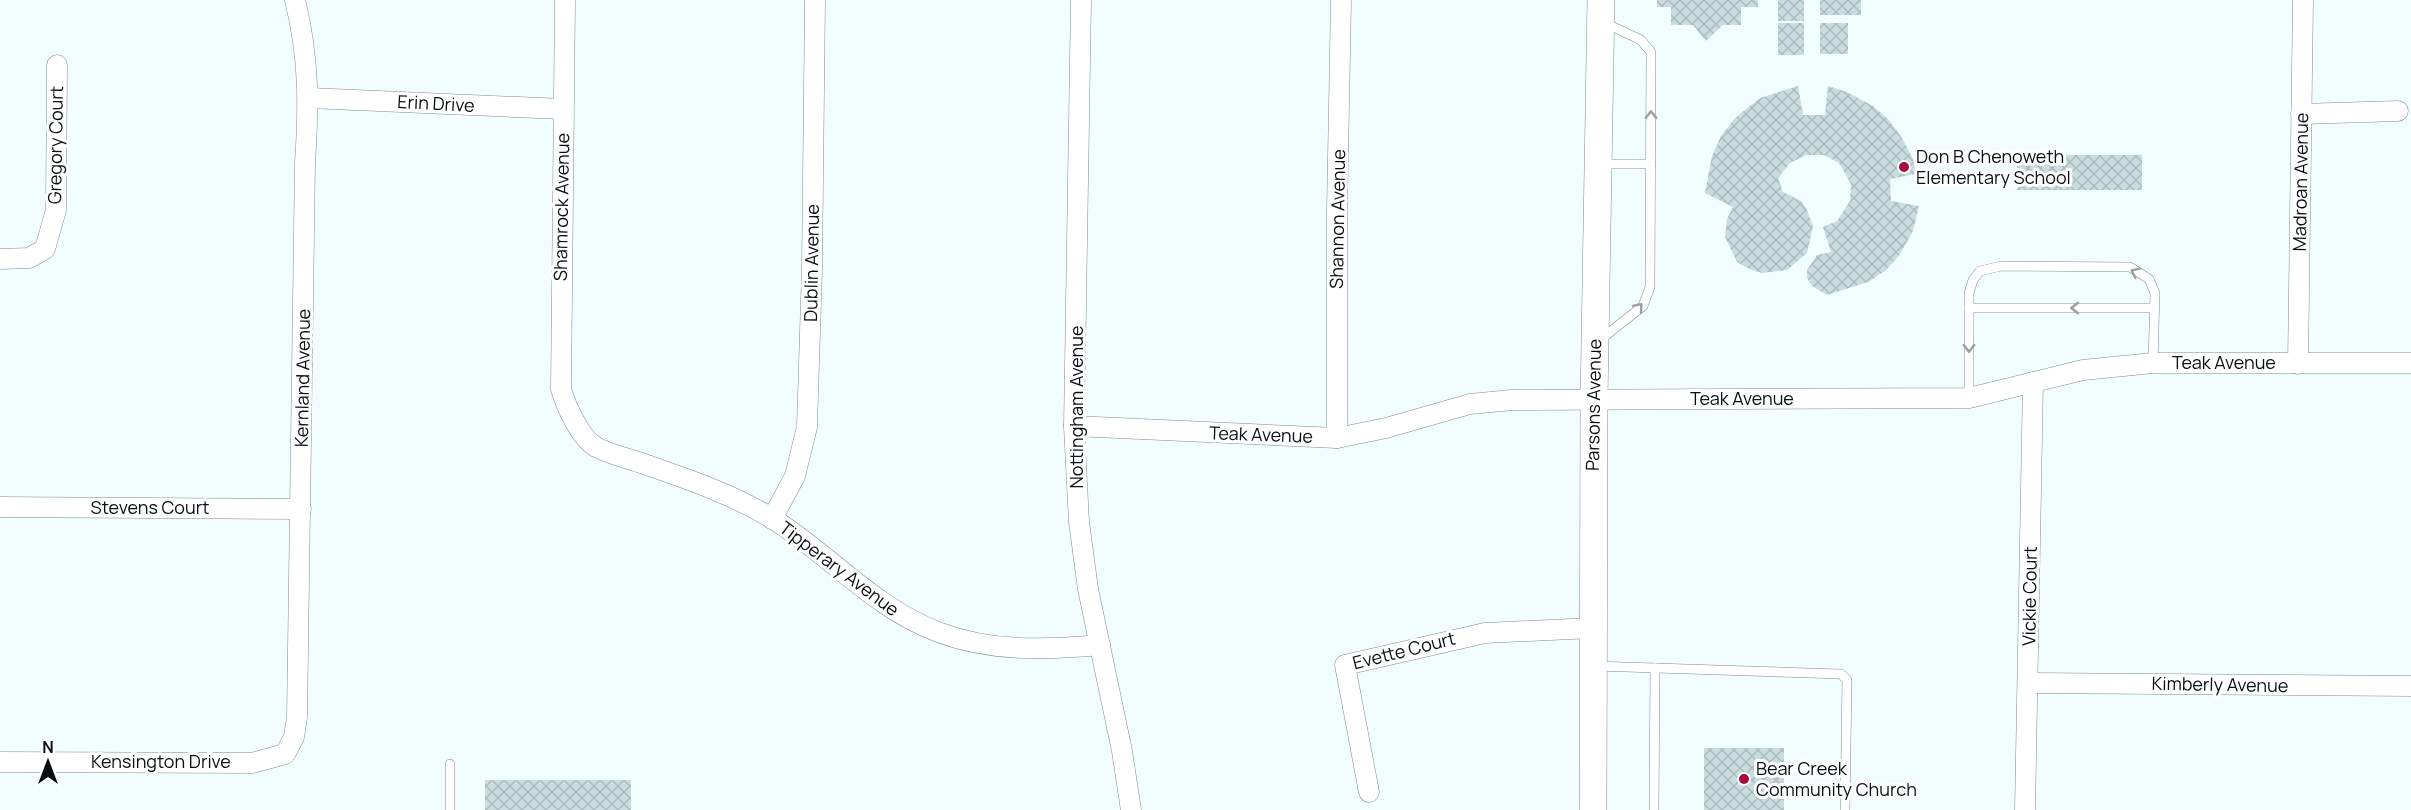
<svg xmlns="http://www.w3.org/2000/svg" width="2411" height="810" viewBox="0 0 2411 810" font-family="Manrope,sans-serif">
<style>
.building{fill:url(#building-cross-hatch)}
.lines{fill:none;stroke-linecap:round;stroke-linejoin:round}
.lane-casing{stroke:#7b8e90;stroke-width:10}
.street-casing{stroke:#7b8e90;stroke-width:21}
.secondary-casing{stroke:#7b8e90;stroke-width:28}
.lane{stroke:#fff;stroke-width:9}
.street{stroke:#fff;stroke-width:20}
.secondary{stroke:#fff;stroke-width:27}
.oneway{stroke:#9c9f9f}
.poi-dot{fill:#a50a3b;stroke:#fff;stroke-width:2}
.labels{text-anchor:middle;stroke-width:6;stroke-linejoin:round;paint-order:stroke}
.street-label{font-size:18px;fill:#080f10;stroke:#fff}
.poi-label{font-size:18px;fill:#080f10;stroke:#fff;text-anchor:start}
</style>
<defs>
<pattern id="building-cross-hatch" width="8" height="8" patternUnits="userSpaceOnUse" patternTransform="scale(1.5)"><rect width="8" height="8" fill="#c9dddf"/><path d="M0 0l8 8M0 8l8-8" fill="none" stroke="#abbcbe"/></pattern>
</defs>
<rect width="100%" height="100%" fill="#f1fdfe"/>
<g class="building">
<path d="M1657,0H1758V7H1741V25H1723L1706,41L1693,25H1671V7H1657Z"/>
<rect x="1778" y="0" width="26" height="21"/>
<rect x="1820" y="0" width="41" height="15"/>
<rect x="1778" y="23" width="26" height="32"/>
<rect x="1820" y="23" width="28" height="31"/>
<path d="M1798,86L1803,115H1825L1828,86L1847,92L1873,106L1889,120L1902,138L1913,159L1916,174L1890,179L1891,201L1919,206L1913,231L1899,256L1885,271L1868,282L1827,295L1812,286L1807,278V270L1817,255L1831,252L1823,227L1837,221L1850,201L1851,184L1839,163L1824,155H1806L1790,163L1778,178L1783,192L1801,201L1806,208L1813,226L1807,253L1787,270L1762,273L1749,269L1737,262L1725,237L1727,219L1733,207L1705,193L1712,156L1721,136L1735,118L1760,98Z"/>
<rect x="2017" y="155" width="125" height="35"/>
<rect x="1704" y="748" width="80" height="62"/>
<rect x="485" y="780" width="146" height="30"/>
</g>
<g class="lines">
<defs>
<g id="lane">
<path d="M1601,164H1651"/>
<path d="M1969,308H2154"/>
<path d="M1601,339L1643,306L1650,287L1651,52L1641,40L1605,23"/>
<path d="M1969,398V293L1973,280L1980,271L2001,266L2130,267L2149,279L2155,293L2153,363"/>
<path d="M1594,666L1841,674L1847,680L1845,810"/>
<path d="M450,764V810"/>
<path d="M1654,810L1655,668"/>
</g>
<g id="street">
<path d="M565,0L561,389C566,406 580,438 596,447C611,455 631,459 647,465C690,480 734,495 773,519C830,555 874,608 938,632C991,652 1044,650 1100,645"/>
<path d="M1081,0L1074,426L1079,522L1088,589L1122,751L1131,810"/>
<path d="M309,98L563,109"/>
<path d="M2301,114L2398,111"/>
<path d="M0,259L29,258L45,249L56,210L57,65"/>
<path d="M2298,364L2303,0"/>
<path d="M1074,426L1337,438L1386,428L1470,404L1512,400L1969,398L2083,370L2153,363H2411"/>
<path d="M1337,438V211L1341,0"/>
<path d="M0,507L301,509"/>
<path d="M772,519L795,476L807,427L812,269L815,0"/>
<path d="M2028,683L2411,686"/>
<path d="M0,762L252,763L285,754L294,737L297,717L305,163C309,105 309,57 295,0"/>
<path d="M1369,792L1345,665L1485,633L1592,628"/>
<path d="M2025,810L2033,382"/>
</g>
<path id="secondary" d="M1593,810L1594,399L1601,0"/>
</defs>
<use href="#lane" class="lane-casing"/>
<use href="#street" class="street-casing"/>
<use href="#secondary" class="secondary-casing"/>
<use href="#lane" class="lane"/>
<use href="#street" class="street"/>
<use href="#secondary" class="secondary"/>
</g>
<defs><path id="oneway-chevron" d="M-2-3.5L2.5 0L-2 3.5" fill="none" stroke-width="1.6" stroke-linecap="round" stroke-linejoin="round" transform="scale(1.5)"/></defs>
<g class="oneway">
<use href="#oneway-chevron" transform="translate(1651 115) rotate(-90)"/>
<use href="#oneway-chevron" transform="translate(2135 272) rotate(-154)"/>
<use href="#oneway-chevron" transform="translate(1639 307) rotate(-49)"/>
<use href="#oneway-chevron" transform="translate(2075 308) rotate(180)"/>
<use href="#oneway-chevron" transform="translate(1969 348) rotate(90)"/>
</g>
<g class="poi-dot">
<circle cx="1904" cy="167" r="6"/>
<circle cx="1744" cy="779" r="6"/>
</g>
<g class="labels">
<g class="street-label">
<text transform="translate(436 104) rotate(3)" y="6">Erin Drive</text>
<text transform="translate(56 145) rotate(-89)" y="6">Gregory Court</text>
<text transform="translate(2301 182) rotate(-89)" y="6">Madroan Avenue</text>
<text transform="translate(562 207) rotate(-89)" y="6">Shamrock Avenue</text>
<text transform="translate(1338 219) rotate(-89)" y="6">Shannon Avenue</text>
<text transform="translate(812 263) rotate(-89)" y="6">Dublin Avenue</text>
<text x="2224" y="369">Teak Avenue</text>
<text transform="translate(303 378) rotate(-89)" y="6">Kernland Avenue</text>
<text x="1742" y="405">Teak Avenue</text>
<text transform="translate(1594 405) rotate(-89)" y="6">Parsons Avenue</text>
<text transform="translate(1077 407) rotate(-90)" y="6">Nottingham Avenue</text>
<text transform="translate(1261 435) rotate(2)" y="6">Teak Avenue</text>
<text x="150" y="514">Stevens Court</text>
<text transform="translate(839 569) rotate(37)" y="6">Tipperary Avenue</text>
<text transform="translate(2030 596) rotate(-89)" y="6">Vickie Court</text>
<text transform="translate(1404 651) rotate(-14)" y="6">Evette Court</text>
<text transform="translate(2220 685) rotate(1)" y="6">Kimberly Avenue</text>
<text x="161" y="768">Kensington Drive</text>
</g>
<g class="poi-label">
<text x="1916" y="163">Don B Chenoweth<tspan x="1916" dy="21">Elementary School</tspan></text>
<text x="1756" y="775">Bear Creek<tspan x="1756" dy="21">Community Church</tspan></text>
</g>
</g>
<g transform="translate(48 762)" stroke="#ffffff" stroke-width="4.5" paint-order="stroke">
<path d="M0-4.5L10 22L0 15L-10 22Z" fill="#080f10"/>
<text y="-9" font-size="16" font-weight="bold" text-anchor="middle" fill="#080f10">N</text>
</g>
</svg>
